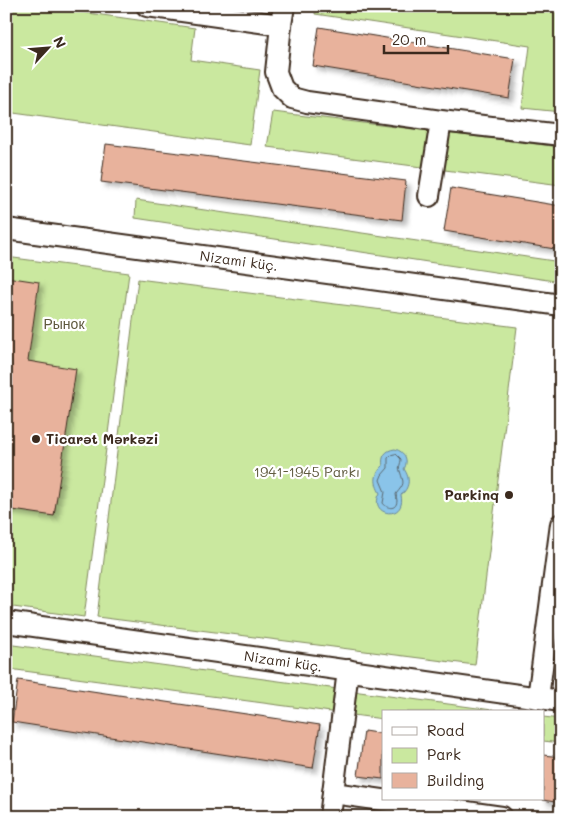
<svg xmlns="http://www.w3.org/2000/svg" width="567" height="823" viewBox="0 0 567 823" font-family="Mali,sans-serif">
<style>
.green{fill:#cae89f;stroke:#82895e}
.water{fill:#8ac4e9;stroke:#6a8698}
.lines{fill:none;stroke-linecap:round;stroke-linejoin:round}
.shore{stroke:#5b686f;stroke-width:1}
.building{fill:#e8b29c;stroke:#3b2a1e;filter:url(#shadow)}
.minor-casing{stroke:#3b2a1e;stroke-width:24}
.minor{stroke:#fff;stroke-width:20}
.poi-dot{fill:#3b2a1e;stroke:#fff;stroke-width:2}
.labels{text-anchor:middle;stroke-width:4.5;stroke-linejoin:round;paint-order:stroke}
.street-label{font-size:14px;fill:#3b2a1e;stroke:#fff}
.park-label{font-size:14px;fill:#5f5a3e;stroke:#fff}
.poi-label{font-size:14px;font-weight:bold;fill:#3b2a1e;stroke:#fff;text-anchor:start}
</style>
<defs>
<filter id="shadow"><feDropShadow dx="4.5" dy="4.5" stdDeviation="2.5" flood-color="#0004"/></filter>
</defs>
<rect width="100%" height="100%" fill="#fff"/>
<filter id="ink" filterUnits="userSpaceOnUse"><feTurbulence type="fractalNoise" baseFrequency=".02" numOctaves="2"/><feDisplacementMap in="SourceGraphic" scale="10" xChannelSelector="R" yChannelSelector="G"/><feConvolveMatrix kernelMatrix="1 2 1 2 8 2 1 2 1" color-interpolation-filters="sRGB"/></filter>
<g filter="url(#ink)">
<g class="green">
<path d="M6,6H38L195,28L191,60L260,70L250,145L6,112Z"/>
<path d="M316,6H561V112L522,108L530,46L315,14Z"/>
<path d="M273,112L561,147V185L267,147Z"/>
<path d="M136,200L561,262V282L135,218Z"/>
<path d="M6,257L129,273L84,617L6,606Z"/>
<path d="M138,279L517,327L475,665L97,617Z"/>
<path d="M6,644L507,712H383V719L9,669L6,686Z"/>
<path d="M543,717L561,719V743L543,741Z"/>
</g>
<path class="water" d="M395,449C405,452 409,460 404,469C411,479 409,488 401,495C407,522 367,516 380,493C374,483 374,474 383,466C381,457 385,450 395,449Z"/>
<g class="lines">
<path class="shore" d="M396,454L401,459C401,464 398,467 400,471C404,484 405,483 396,494C396,496 397,499 397,501C396,511 386,508 383,503L385,492L380,480L382,475L388,468V458L391,455Z"/>
</g>
<g class="building">
<path d="M319,27L515,59L509,98L313,66Z"/>
<path d="M106,144L406,181L402,220L101,182Z"/>
<path d="M451,188L561,206V250L444,231Z"/>
<path d="M6,277L39,282L28,361L76,369L54,516L6,509Z"/>
<path d="M18,680L320,725L313,768L12,722Z"/>
<path d="M364,731L383,734V779L358,776Z"/>
<path d="M543,755L561,757V803L543,800Z"/>
</g>
<g class="lines">
<defs>
<g id="minor">
<path d="M147,6L281,25"/>
<path d="M284,6L281,25L276,72L282,88L292,98L307,102L441,121L561,135"/>
<path d="M429,196L441,121"/>
<path id="s1" d="M6,229L561,305"/>
<path id="s2" d="M6,622L561,701"/>
<path d="M538,698L561,524"/>
<path d="M333,793L502,817"/>
<path d="M330,817L348,670"/>
</g>
</defs>
<use href="#minor" class="minor-casing"/>
<use href="#minor" class="minor"/>
</g>
</g>
<g class="poi-dot">
<circle cx="36" cy="439" r="5"/>
<circle cx="509" cy="495" r="5"/>
</g>
<g class="labels">
<g class="street-label">
<text dy="5" stroke="none"><textPath href="#s1" startOffset="235">Nizami küç.</textPath></text>
<text dy="5" stroke="none"><textPath href="#s2" startOffset="280">Nizami küç.</textPath></text>
</g>
<g class="park-label">
<text x="64" y="329">Рынок</text>
<text x="307" y="477">1941-1945 Parkı</text>
</g>
<g class="poi-label">
<text x="46" y="444">Ticarət Mərkəzi</text>
<text x="499" y="500" text-anchor="end">Parkinq</text>
</g>
</g>
<rect width="567" height="823" fill="none" stroke="#fff" stroke-width="25"/>
<rect x="12" y="12" width="542" height="798" fill="none" stroke="#3b2a1e" stroke-width="2" filter="url(#ink)"/>
<rect x="382" y="710" width="162" height="90" fill="#ffffff" stroke="#b1aaa5"/>
<rect x="392" y="727" width="25" height="8" fill="#ffffff" stroke="#b1aaa5"/>
<text x="427" y="736" font-size="15" fill="#3b2a1e">Road</text>
<rect x="392" y="748" width="25" height="15" fill="#cae89f" stroke="#b1aaa5"/>
<text x="427" y="760" font-size="15" fill="#3b2a1e">Park</text>
<rect x="392" y="773" width="25" height="15" fill="#e8b29c" stroke="#b1aaa5"/>
<text x="427" y="786" font-size="15" fill="#3b2a1e">Building</text>
<g transform="translate(48 48) rotate(64)" stroke="#ffffff" stroke-width="4" paint-order="stroke">
<path d="M0-4L9 19L0 12L-9 19Z" fill="#3b2a1e"/>
<text y="-8" font-size="14" font-weight="bold" text-anchor="middle" fill="#3b2a1e">N</text>
</g>
<path d="M384 45v8h64v-8" fill="none" stroke="#3b2a1e" stroke-width="2.5"/>
<text x="392" y="45" font-size="15" fill="#3b2a1e" stroke="#ffffff" stroke-width="4" paint-order="stroke">20 m</text>
</svg>
